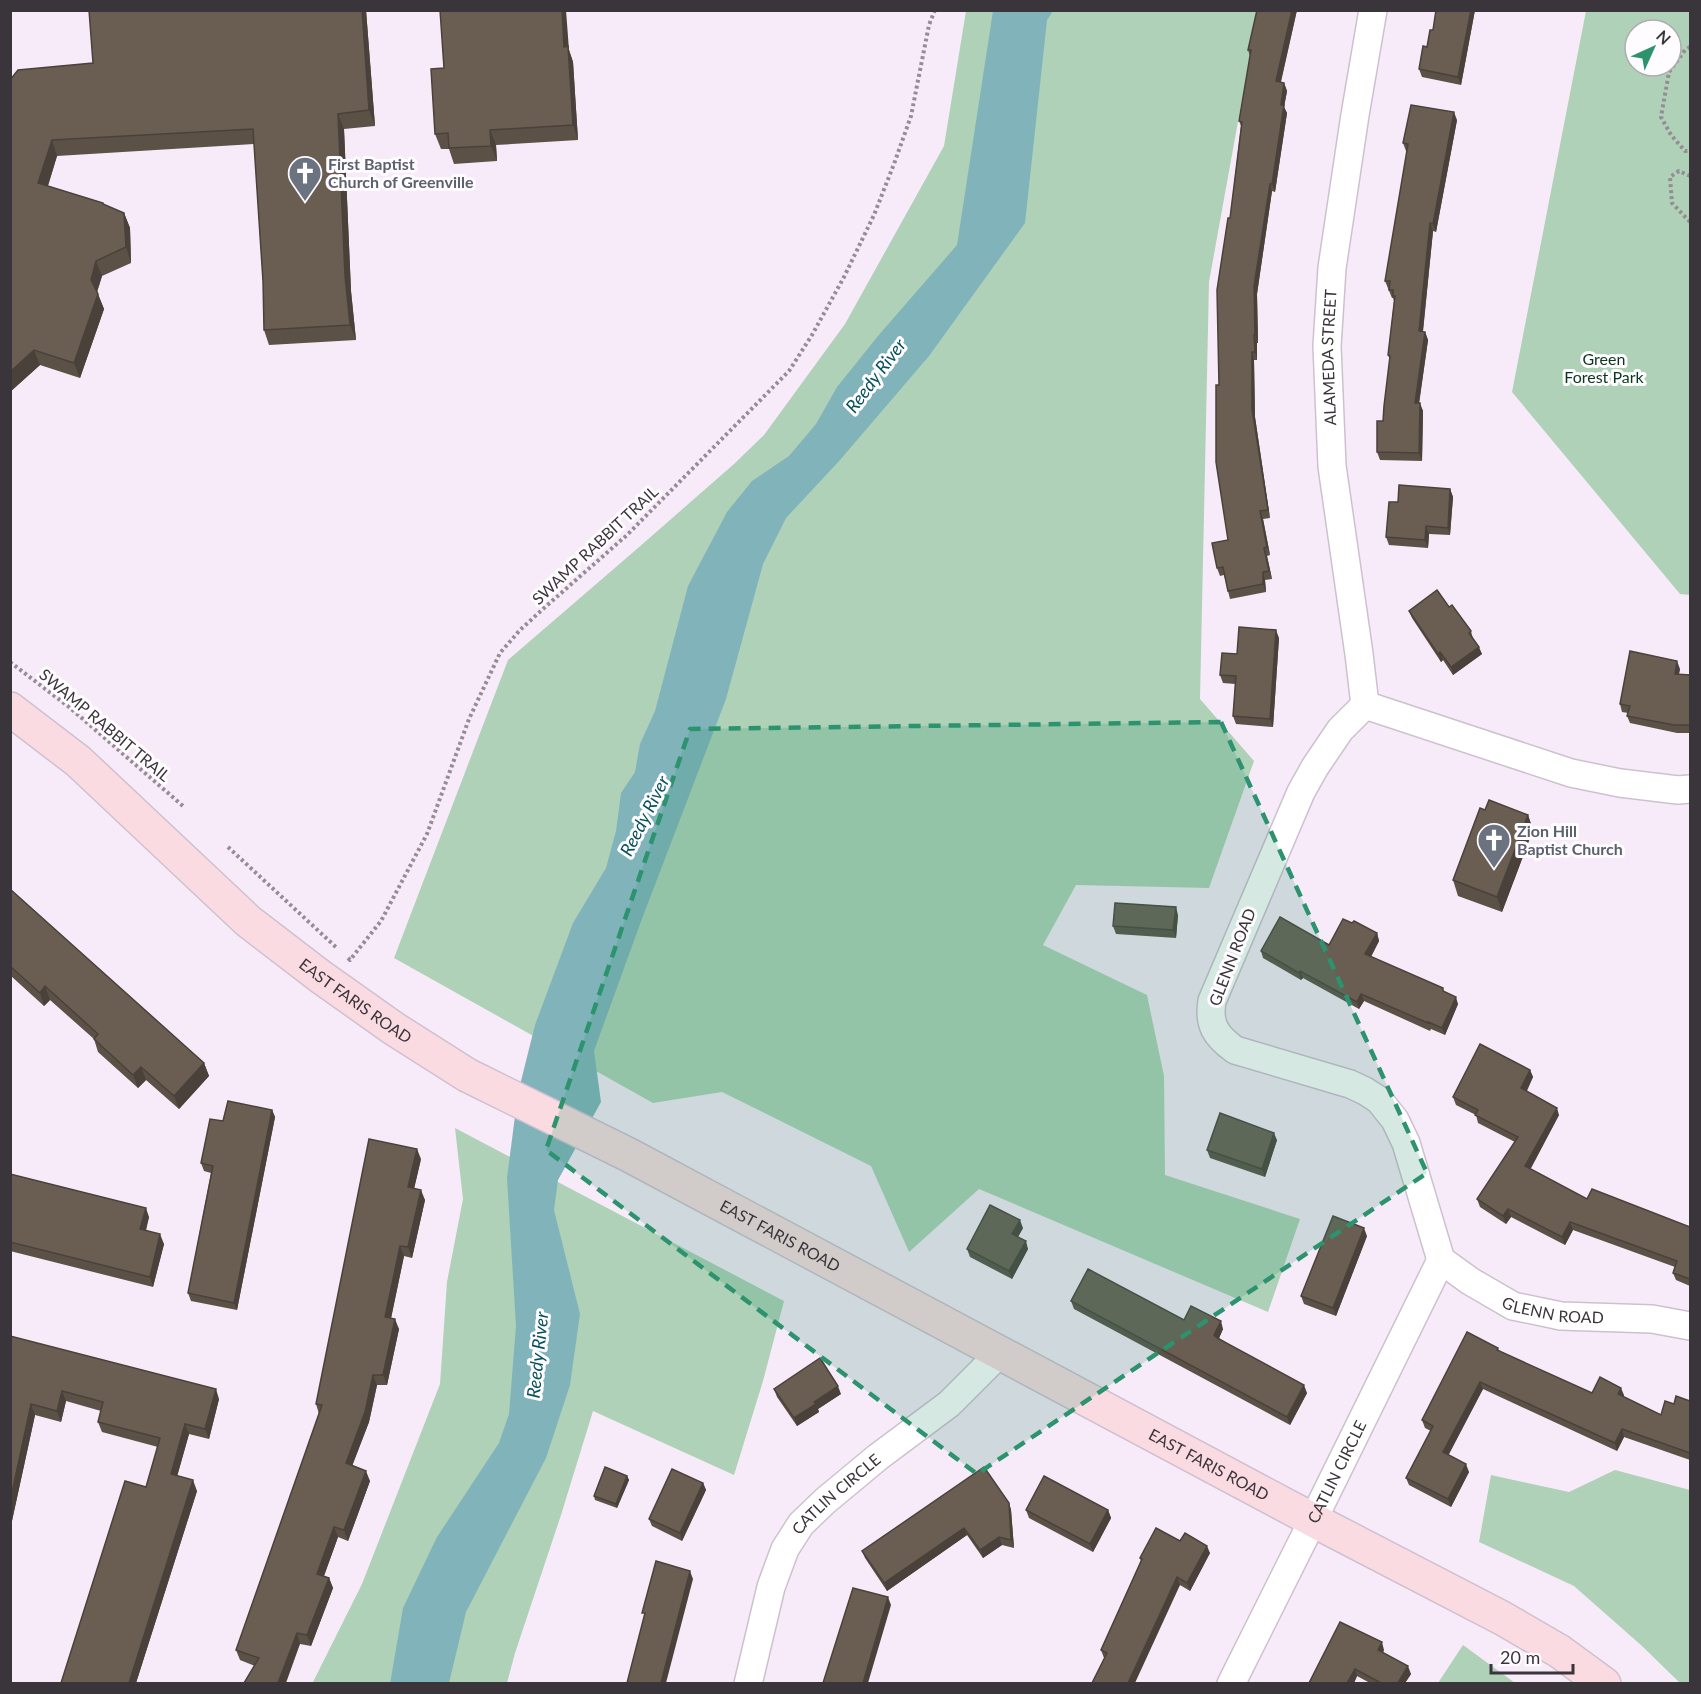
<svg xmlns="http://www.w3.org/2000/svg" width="1701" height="1694" viewBox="0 0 1701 1694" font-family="Lato,sans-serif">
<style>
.green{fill:#aed1b7;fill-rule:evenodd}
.water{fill:#81b3bb}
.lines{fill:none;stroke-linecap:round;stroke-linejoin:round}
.street-casing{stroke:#cec1cf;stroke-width:30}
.secondary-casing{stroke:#cec1cf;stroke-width:36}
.path{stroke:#958c95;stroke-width:4;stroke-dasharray:3 3;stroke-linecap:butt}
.street{stroke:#fff;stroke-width:27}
.secondary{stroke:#fbdbe2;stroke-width:33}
.wall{fill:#5b5147}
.shaded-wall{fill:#4a423a}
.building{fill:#6a5e53;stroke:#4a423a;stroke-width:1.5}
.marked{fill:#2d936f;fill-opacity:0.2;stroke:#2d936f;stroke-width:4.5;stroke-dasharray:12 8;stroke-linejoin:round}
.labels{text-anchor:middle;stroke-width:6;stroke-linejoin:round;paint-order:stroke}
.worship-label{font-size:16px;font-weight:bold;fill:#5b616d;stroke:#fffcff;text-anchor:start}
.street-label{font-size:16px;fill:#3a353a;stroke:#fffcff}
.park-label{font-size:16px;fill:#0a371c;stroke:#fffcff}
.water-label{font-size:18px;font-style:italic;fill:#04525a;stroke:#fffcff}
</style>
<rect width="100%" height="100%" fill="#f8ebf9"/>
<g class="green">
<path d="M966,11H1258L1209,282L1200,699L1254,761L1209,888L1076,885L1043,945L1147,995L1164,1076L1165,1175L1300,1219L1268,1312L979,1189L909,1252L871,1166L722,1092L653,1103L394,958L508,660L638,548L734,464L764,435L845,324L944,146Z"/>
<path d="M1586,11H1690V595L1680,594L1512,392ZM1635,30H1671V66H1635Z"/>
<path d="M455,1128L784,1301L763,1381L734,1475L593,1411L561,1515L515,1653L507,1683L312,1684L362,1584L440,1384L447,1282L463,1199Z"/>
<path d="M1615,1470L1690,1490V1683H1680L1642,1646L1574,1586L1479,1542L1491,1475L1569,1492Z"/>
<path d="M1463,1645L1515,1683H1438Z"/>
</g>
<path class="water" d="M993,11H1053L1047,20L1025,223L929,356L840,460L786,518L763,564L726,699L640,924L594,1051L601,1102L558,1180L554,1210L580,1314L570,1385L546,1458L466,1612L449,1683L390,1684L403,1608L437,1537L499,1443L509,1414L516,1326L507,1178L518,1093L535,1025L573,923L606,868L616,831L621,793L635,772L640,744L655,711L688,586L727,512L752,481L789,456L816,424L837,387L878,336L957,245Z"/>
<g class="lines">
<defs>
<g id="street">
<path id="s1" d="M1365,705L1340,730L1315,767L1301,792L1212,1001C1208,1025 1216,1036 1235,1050L1350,1084L1365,1091L1379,1100L1395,1120L1406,1143L1441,1260L1470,1281L1513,1306L1561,1316L1652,1319L1690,1326"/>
<path id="s2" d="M1365,705L1359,654L1332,466L1327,346L1332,268L1355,115L1373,10"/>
<path d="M1365,705L1571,773L1620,783L1678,790L1690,789"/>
<path id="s3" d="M748,1684L771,1587L785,1549L801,1524L825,1501L878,1457L949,1404L1000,1353"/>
<path id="s4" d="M1231,1684L1313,1520L1441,1260"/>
</g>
<g id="secondary">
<path id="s5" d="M10,709L78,761L248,921L321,977L393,1028L467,1075L629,1155L1313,1520L1502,1618L1559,1651L1604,1684"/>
</g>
</defs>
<use href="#street" class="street-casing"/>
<use href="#secondary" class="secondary-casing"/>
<g class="path">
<path d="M1690,47L1685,50L1669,72L1661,117L1671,135L1685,151H1690"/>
<path d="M1690,176L1679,171L1670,177L1672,203L1690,222"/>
<path d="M10,662L69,707L183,806"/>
<path d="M228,847L338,949"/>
<path d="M348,958L350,960L381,921L427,834L469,719L500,653L520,630L543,609L627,535L789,371L812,335L844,277L874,215L894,164L911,116L929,25L935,10"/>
</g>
<use href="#street" class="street"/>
<use href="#secondary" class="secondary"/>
</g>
<g class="wall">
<path d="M89,10H366L375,126L344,129L351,291L356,340L269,345L264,330L263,281L254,144L57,156L48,186L103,203L104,205L124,213L130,228L131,263L102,276L97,292L104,309L80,378L40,365L10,392V80L93,63Z"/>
<path d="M1257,10H1297L1281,82L1284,83L1287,91L1284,107L1287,113L1275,192L1272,191L1257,294L1258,343H1257V360H1254L1255,417L1270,518L1263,519L1270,555L1267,556L1272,579L1265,580L1266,592L1230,599L1224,575L1220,576L1217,568L1228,540L1219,385L1230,218L1241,126L1239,121L1250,56L1248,50Z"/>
<path d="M1436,10H1475L1461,85L1422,77L1419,69L1433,30Z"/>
<path d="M569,50L573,62L578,140L496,145L497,161L454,164L449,149H441L435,134L444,68Z"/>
<path d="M1457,120L1436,232L1433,231L1423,332H1425L1428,340L1419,403L1423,411L1422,461L1380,460L1377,452L1383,421L1390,360L1388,355L1394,301L1393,298H1392L1385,281L1407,151H1406L1403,143Z"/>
<path d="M1450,489L1453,497L1450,535L1429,534L1428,548L1389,545L1386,537L1398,502Z"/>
<path d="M1449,607L1471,631L1473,639L1482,654L1453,675L1443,660L1441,662L1412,618L1409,611Z"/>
<path d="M1279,638L1273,727L1236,724L1233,716L1235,684L1223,683L1220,675L1237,654Z"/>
<path d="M1680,669L1679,674L1690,675V733H1677L1630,723L1627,716L1628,713L1622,712L1620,704Z"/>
<path d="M1485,810L1528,815L1533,830L1502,912L1458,896L1453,880Z"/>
<path d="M10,889L204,1063L209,1076L179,1109L146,1080L138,1088L98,1052L94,1039L50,1000L44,1006L11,976L10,979Z"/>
<path d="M1178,915L1176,938L1116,934L1113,926Z"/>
<path d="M1352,923L1377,933L1379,941L1371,957L1445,992L1458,1004L1445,1035L1431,1029L1430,1031L1364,1001L1359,1009L1303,978L1301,980L1263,958L1261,951L1329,945Z"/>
<path d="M1530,1070L1533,1077L1527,1091L1559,1115L1530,1169L1587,1199L1690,1227V1286L1676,1280L1673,1273L1675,1267L1573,1230L1565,1245L1511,1217L1506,1224L1480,1207L1477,1199L1515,1142L1478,1123L1476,1115L1456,1105L1453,1097Z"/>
<path d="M272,1110L275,1117L237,1310L191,1301L188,1293L211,1173L204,1171L201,1163L223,1121Z"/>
<path d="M1277,1140L1265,1177L1210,1158L1207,1150Z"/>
<path d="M421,1159L414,1188L425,1200L412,1258L404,1256L391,1318L399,1329L387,1385H377L369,1422L352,1466L370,1481L348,1541L338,1537L324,1576L329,1578L333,1588L311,1646L300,1644L255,1666L240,1660L236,1650L319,1414L316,1404Z"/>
<path d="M10,1174L149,1217L146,1231L164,1244L153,1287L10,1251Z"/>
<path d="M1023,1228L1018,1237L1028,1249L1012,1279L970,1257L967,1249Z"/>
<path d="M1367,1236L1336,1316L1304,1304L1301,1296Z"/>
<path d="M1071,1301L1184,1320L1223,1329L1219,1338L1307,1393L1290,1425L1074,1309Z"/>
<path d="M10,1336L219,1399L209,1439L189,1434L177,1476L197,1491L136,1683H61L146,1487L158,1447L102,1432L98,1422L101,1411L66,1401L61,1422L35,1415L10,1530Z"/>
<path d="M1498,1348L1499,1351L1592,1393L1624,1395V1397L1661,1415L1674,1404L1690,1401V1460L1624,1437L1617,1451L1483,1389L1448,1455L1469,1472L1451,1507L1409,1485L1406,1478L1431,1431L1425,1428L1422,1420Z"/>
<path d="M774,1389L841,1394L818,1409L819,1412L797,1426L777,1397Z"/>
<path d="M627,1476L629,1480L617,1508L595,1500L594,1496Z"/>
<path d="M703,1483L706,1490L682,1541L652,1526L649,1519Z"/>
<path d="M1009,1503L1011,1510L1014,1548L1002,1545L983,1558L967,1535L887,1591L865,1558L862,1551Z"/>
<path d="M1026,1510H1108L1111,1518L1093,1552L1029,1518Z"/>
<path d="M1180,1541L1210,1553L1190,1591L1180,1585L1104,1658L1101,1650L1141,1561L1140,1558Z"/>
<path d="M1384,1650L1383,1652L1411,1674L1405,1683H1370L1357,1676L1354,1683H1309Z"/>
</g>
<g class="shaded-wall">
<path d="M362,10H366L375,126L369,110Z"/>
<path d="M562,10H566L569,50L573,62L578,140L573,125L564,47Z"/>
<path d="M1292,10H1297L1279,89L1276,81Z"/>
<path d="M1471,10H1475L1461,85L1458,77Z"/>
<path d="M1284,83L1287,91L1284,107L1287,113L1275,192L1272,184L1281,105Z"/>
<path d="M1454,112L1457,120L1436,232L1433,224Z"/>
<path d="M338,114L344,129L351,291L356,340L350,325L345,276Z"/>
<path d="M490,130L496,145L497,161L491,146Z"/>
<path d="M52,140L57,156L44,198L38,183Z"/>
<path d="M1270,184L1272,191L1257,294L1258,343L1255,335L1254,286Z"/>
<path d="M124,213L130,228L131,263L126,247Z"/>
<path d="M1430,223L1433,231L1422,339L1419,331Z"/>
<path d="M96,261L102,276L96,295L91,280Z"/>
<path d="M98,294L104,309L80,378L74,363Z"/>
<path d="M1425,332L1428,340L1418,411L1415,403Z"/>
<path d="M1254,335L1257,343V360L1255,352Z"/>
<path d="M34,350L40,365L10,392V372Z"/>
<path d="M1252,352L1254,360L1255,417L1270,518L1268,510L1252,409Z"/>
<path d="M1420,403L1423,411L1422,461L1419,453Z"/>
<path d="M1450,489L1453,497L1450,535L1448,528Z"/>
<path d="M1260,511L1263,519L1270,555L1267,547Z"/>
<path d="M1426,526L1429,534L1428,548L1425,540Z"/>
<path d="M1264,548L1267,556L1272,579L1269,571Z"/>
<path d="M1263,572L1265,580L1266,592L1263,584Z"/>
<path d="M1276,630L1279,638L1273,727L1270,719Z"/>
<path d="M1479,647L1482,654L1453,675L1451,667Z"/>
<path d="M1440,652L1443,660L1441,662L1438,654Z"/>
<path d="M1677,661L1680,669L1677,682L1675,674Z"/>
<path d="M1528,815L1533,830L1502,912L1497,897Z"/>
<path d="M1176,907L1178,915L1176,938L1173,930Z"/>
<path d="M1377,933L1379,941L1368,962L1365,954Z"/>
<path d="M1300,971L1303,978L1301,980L1299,973Z"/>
<path d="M45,986L50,1000L44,1006L40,993Z"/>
<path d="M1361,994L1364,1001L1359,1009L1357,1002Z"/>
<path d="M1456,997L1458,1004L1445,1035L1442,1028Z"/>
<path d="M204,1063L209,1076L179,1109L174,1096Z"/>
<path d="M141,1067L146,1080L138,1088L133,1075Z"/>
<path d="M1530,1070L1533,1077L1524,1095L1521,1088Z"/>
<path d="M1557,1108L1559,1115L1528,1174L1525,1166Z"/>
<path d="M272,1110L275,1117L237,1310L234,1303Z"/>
<path d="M1274,1133L1277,1140L1265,1177L1262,1169Z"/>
<path d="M417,1149L421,1159L412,1198L408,1187Z"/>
<path d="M421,1190L425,1200L412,1258L408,1247Z"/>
<path d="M146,1208L149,1217L143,1239L140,1229Z"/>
<path d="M1508,1209L1511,1217L1506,1224L1503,1216Z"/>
<path d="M1020,1220L1023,1228L1015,1242L1012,1234Z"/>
<path d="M1570,1222L1573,1230L1565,1245L1562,1237Z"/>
<path d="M1364,1228L1367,1236L1336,1316L1333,1308Z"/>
<path d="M160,1234L164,1244L153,1287L150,1277Z"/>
<path d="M1026,1241L1028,1249L1012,1279L1009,1271Z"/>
<path d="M400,1246L404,1256L389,1328L385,1317Z"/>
<path d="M395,1319L399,1329L387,1385L383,1375Z"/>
<path d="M1221,1321L1223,1329L1217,1343L1214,1335Z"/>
<path d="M373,1375L377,1385L369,1422L349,1474L346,1463Z"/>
<path d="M1480,1382L1483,1389L1446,1460L1443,1452Z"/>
<path d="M1304,1385L1307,1393L1290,1425L1287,1417Z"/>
<path d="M838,1386L841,1394L818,1409L819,1412L797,1426L794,1418L814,1402Z"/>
<path d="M1621,1388L1624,1395L1621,1402L1618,1394Z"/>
<path d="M216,1389L219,1399L209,1439L205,1429Z"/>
<path d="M62,1391L66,1401L61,1422L57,1411Z"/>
<path d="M31,1404L35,1415L10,1530V1502Z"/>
<path d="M185,1424L189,1434L175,1484L171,1474Z"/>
<path d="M1622,1429L1624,1437L1617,1451L1615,1443Z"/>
<path d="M1466,1464L1469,1472L1451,1507L1448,1499Z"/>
<path d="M366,1471L370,1481L348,1541L344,1530Z"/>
<path d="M627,1476L629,1480L617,1508L616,1504Z"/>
<path d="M193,1480L197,1491L136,1683H129Z"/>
<path d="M703,1483L706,1490L682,1541L680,1533Z"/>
<path d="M1009,1503L1011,1510L1014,1548L1011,1540Z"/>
<path d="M1108,1510L1111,1518L1093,1552L1090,1544Z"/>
<path d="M334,1527L338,1537L321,1584L317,1574Z"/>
<path d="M964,1528L967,1535L887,1591L884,1583Z"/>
<path d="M999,1537L1002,1545L983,1558L980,1550Z"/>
<path d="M1207,1546L1210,1553L1190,1591L1187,1583Z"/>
<path d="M690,1571L693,1579L666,1683H661Z"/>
<path d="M1177,1577L1180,1585L1135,1683H1128Z"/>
<path d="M329,1578L333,1588L311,1646L307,1635Z"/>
<path d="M888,1597L891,1605L868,1683H863Z"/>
<path d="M297,1633L300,1644L286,1683H278Z"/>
<path d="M1382,1642L1384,1650L1381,1657L1378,1650Z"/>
<path d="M1408,1666L1411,1674L1405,1683H1398Z"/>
<path d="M1355,1669L1357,1676L1354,1683H1347Z"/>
</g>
<g class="building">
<path d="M89,10H362L369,110L338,114L345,276L350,325L264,330L263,281L253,129L52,140L38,183L103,203V204L124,213L126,247L96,261L91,280L98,294L74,363L34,350L10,372V80L18,70L93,63Z"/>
<path d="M440,10H562L564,47L568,46L573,125L490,130L491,146L449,148L448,133L435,134L431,69L444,68Z"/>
<path d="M1257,10H1292L1276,81L1284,83L1281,105H1284L1272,184H1270L1254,286L1255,335H1254L1255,352H1252V409L1268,510L1260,511L1267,547L1264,548L1269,571L1263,572V584L1228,591L1223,567L1217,568L1212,543L1228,540L1216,462V385H1219L1217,290L1228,218H1230L1242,122L1239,121L1251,50H1248Z"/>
<path d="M1436,10H1471L1458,77L1419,69L1423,46L1427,47L1430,30H1433Z"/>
<path d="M1411,105L1454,112L1433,224L1430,223L1419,331L1425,332L1415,403H1420L1419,453L1377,452V421H1383L1384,406L1390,356L1388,355L1395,296H1393V290H1389L1390,281H1385L1408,144L1403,143Z"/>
<path d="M1399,485L1450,489L1448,528L1426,526L1425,540L1386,537L1389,502H1398Z"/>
<path d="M1437,590L1449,607L1452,605L1471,631L1469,633L1479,647L1451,667L1440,652L1438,654L1409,611Z"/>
<path d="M1239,627L1276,630L1270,719L1233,716L1236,676L1220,675L1222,653L1237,654Z"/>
<path d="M1630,651L1677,661L1675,674L1690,675V725H1674L1627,716L1630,706L1620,704Z"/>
<path d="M1489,800L1528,815L1497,897L1453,880L1480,808L1485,810Z"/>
<path d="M10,889L204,1063L174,1096L141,1067L133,1075L94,1039L98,1034L45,986L40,993L10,966Z"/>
<path d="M1115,903L1176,907L1173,930L1113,926Z"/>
<path d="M1280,917L1329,945L1343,919L1352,923L1354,921L1377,933L1365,954L1443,988V991L1456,997L1442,1028L1428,1022V1023L1361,994L1357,1002L1300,971L1299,973L1261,951Z"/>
<path d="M1480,1044L1530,1070L1521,1088L1557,1108L1525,1166L1587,1199L1592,1189L1690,1227V1279L1673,1273L1677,1261L1570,1222L1562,1237L1508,1209L1503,1216L1477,1199L1518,1137L1475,1115L1478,1110L1453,1097Z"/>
<path d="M228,1101L272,1110L234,1303L188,1293L213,1166L201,1163L210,1119L223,1121Z"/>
<path d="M1220,1113L1274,1133L1262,1169L1207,1150Z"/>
<path d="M369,1139L417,1149L408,1187L421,1190L408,1247L400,1246L385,1317L395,1319L383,1375H373L365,1412L346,1463L366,1471L344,1530L334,1527L317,1574L329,1578L307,1635L297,1633L278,1683H244L259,1658L236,1650L322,1405L316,1404Z"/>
<path d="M10,1174L146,1208L140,1229L160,1234L150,1277L10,1242Z"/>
<path d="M990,1205L1020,1220L1012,1234L1026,1241L1009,1271L967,1249Z"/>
<path d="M1333,1216L1364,1228L1333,1308L1301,1296Z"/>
<path d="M1088,1269L1184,1320L1191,1306L1221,1321L1214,1335L1217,1338L1304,1385L1287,1417L1071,1301Z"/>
<path d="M1467,1332L1498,1348L1497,1350L1592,1393L1600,1377L1621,1388L1618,1394L1661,1415L1665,1401L1674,1404L1676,1396L1690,1401V1453L1622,1429L1615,1443L1480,1382L1443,1452L1466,1464L1448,1499L1406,1478L1433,1426L1422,1420Z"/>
<path d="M10,1336L216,1389L205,1429L185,1424L171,1474L193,1480L129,1683H61L125,1481L146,1487L160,1438L98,1422L103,1402L62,1391L57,1411L31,1404L10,1502Z"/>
<path d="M820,1358L838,1386L814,1402L816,1404L794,1418L774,1389Z"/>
<path d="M605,1467L627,1476L616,1504L594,1496Z"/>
<path d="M984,1467L1009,1503L1011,1540L999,1537L980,1550L964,1528L884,1583L862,1551Z"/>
<path d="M672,1469L703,1483L680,1533L649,1519Z"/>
<path d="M1044,1476L1108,1510L1090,1544L1026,1510Z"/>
<path d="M1156,1528L1180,1541L1185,1533L1207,1546L1187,1583L1177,1577L1128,1683H1092L1107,1653L1101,1650L1142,1559L1140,1558Z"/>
<path d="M656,1561L690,1571L661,1683H627L645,1613H642Z"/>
<path d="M853,1588L888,1597L863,1683H823Z"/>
<path d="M1340,1622L1382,1642L1378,1650L1408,1666L1398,1683H1381L1355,1669L1347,1683H1309Z"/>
</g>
<path class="marked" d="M1221,722L1427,1173L977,1474L546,1150L690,729Z"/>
<defs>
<symbol id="church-pin" viewBox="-11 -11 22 30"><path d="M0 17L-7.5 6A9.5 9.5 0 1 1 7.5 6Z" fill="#6b7280" stroke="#fffcff"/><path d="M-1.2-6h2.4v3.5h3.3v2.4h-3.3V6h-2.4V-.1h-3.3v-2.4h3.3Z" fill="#fff"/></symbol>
</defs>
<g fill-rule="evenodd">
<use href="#church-pin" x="286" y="154" width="38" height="52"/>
<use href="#church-pin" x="1475" y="821" width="38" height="52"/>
</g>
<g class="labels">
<g class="worship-label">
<text x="328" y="170">First Baptist<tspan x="328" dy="18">Church of Greenville</tspan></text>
<text x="1517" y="837">Zion Hill<tspan x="1517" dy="18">Baptist Church</tspan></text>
</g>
<g class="street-label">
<text dy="6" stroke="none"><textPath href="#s2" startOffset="350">ALAMEDA STREET</textPath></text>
<text transform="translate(595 545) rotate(-43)" y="6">SWAMP RABBIT TRAIL</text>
<text transform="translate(105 725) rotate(40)" y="6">SWAMP RABBIT TRAIL</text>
<text transform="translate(1232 957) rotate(-69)" y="6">GLENN ROAD</text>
<text dy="6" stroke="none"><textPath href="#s5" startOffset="453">EAST FARIS ROAD</textPath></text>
<text dy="6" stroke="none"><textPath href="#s5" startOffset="939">EAST FARIS ROAD</textPath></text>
<text dy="6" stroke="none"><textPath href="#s1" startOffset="846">GLENN ROAD</textPath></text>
<text dy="6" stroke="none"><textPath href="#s5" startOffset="1425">EAST FARIS ROAD</textPath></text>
<text dy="6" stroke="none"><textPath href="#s4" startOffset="237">CATLIN CIRCLE</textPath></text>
<text dy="6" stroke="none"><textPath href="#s3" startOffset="216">CATLIN CIRCLE</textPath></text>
</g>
<g class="park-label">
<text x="1604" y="365">Green<tspan x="1604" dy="18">Forest Park</tspan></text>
</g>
<g class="water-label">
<text transform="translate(876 376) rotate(-53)" y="6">Reedy River</text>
<text transform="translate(645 816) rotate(-63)" y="6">Reedy River</text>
<text transform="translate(538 1355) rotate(-84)" y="6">Reedy River</text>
</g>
</g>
<rect width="1701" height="1694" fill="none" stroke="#3a353a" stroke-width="24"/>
<g transform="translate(1653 48) rotate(45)"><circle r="28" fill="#fffcff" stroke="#b0acb0" stroke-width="1.5"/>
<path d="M0-4.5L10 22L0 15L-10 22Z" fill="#2d936f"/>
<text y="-9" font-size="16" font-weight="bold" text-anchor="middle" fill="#3a353a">N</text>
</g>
<path d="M1491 1664v9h82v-9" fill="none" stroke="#3a353a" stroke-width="3"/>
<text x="1500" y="1664" font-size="18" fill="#3a353a" stroke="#fffcff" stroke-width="4.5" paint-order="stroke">20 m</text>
</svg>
